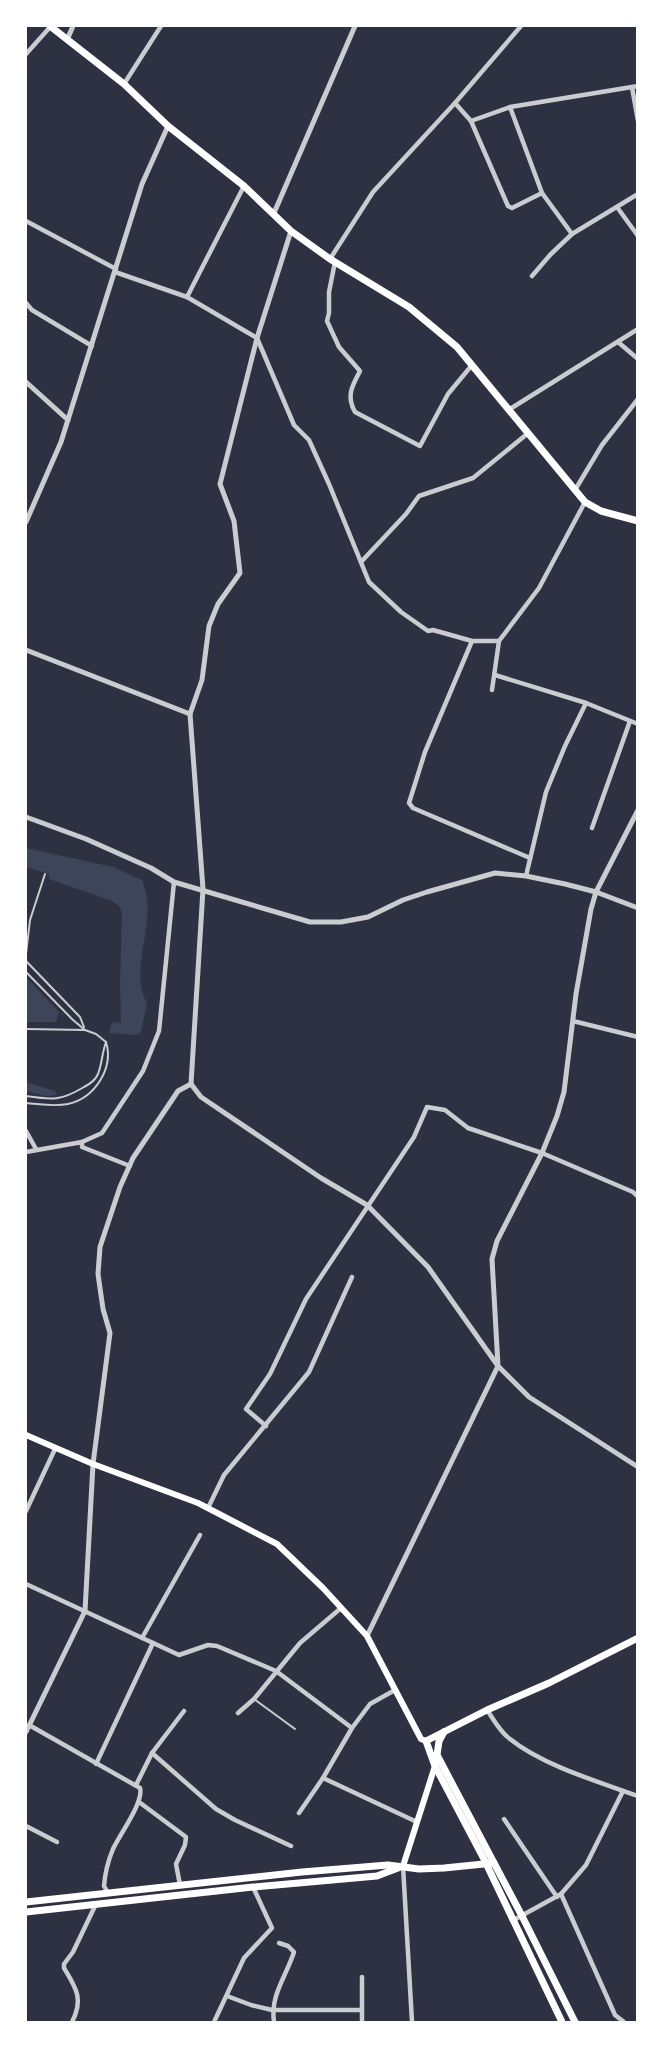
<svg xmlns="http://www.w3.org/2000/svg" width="663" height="2048" viewBox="0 0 663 2048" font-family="'PT Serif',serif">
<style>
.green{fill:#3c4559}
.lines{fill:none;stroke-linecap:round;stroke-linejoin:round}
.service{stroke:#caccd0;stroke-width:2}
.minor{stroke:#caccd0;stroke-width:4.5}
.tertiary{stroke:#caccd0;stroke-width:5}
.secondary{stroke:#fff;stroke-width:6}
.primary{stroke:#fff;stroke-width:7}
</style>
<rect width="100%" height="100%" fill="#2d3142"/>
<g class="green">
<path d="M26,848L113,867L142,880C160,920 127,969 147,1003L141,1032L136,1035L109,1033L112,1022L121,1023L120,983L122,912L119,906L112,901L49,879V874L26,867Z"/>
<path d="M26,977L59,1012L56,1022H26Z"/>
<path d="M26,1082L55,1091L57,1095L46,1096L26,1091Z"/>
</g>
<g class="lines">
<g class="service">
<path d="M26,954L30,920L45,874"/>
<path d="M26,961L80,1017L84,1027"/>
<path d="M26,972L73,1020L85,1030L96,1034L106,1042"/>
<path d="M26,1029L85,1030"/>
<path d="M26,1096C52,1100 61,1101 84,1087C90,1084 95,1081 98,1074C102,1064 102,1053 106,1042"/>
<path d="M26,1103C40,1104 54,1107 68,1104C95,1098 114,1068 106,1042"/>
<path d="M254,1699L295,1729"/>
</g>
<g class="minor">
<path d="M26,54L51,26"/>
<path d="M124,84L161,26"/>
<path d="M632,87L638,121"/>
<path d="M455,103L471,121L508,206L512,208L542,193"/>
<path d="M510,107L542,193L572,234"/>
<path d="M471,121L510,107L638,86"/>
<path d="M617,207L638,236"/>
<path d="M26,221L116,269"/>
<path d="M330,259L373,192L455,103L521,26"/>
<path d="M335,262L329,292V313L327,321L339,347L360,371C352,386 346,396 355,412L420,446L448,394L472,365"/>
<path d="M115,272L187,297L257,338L294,425L309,440L329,484L369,582L401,612L428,631L433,630L472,641H499"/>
<path d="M532,276L550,255L572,234L638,194"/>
<path d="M187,297L244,186"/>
<path d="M26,303L32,310L92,346"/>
<path d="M618,342L638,359"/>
<path d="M510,409L638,329"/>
<path d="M575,490L602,445L638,399"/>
<path d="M361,562L406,514L419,496L473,478L527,434"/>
<path d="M472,641L425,752L409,803L413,808L530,858"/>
<path d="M495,675L586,703L638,724"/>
<path d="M492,690L499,641L539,588L585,502"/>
<path d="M592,828L630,721"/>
<path d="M526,876L546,792L565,746L586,703"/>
<path d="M573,1021L638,1037"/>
<path d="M26,1131L36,1149"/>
<path d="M82,1142V1147L130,1166"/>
<path d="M26,1152L82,1142L102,1133L143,1071L159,1031L174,882"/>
<path d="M266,1426L246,1409L270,1374L306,1299L414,1137L427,1107L445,1110L468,1128L542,1153L633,1192L638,1197"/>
<path d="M208,1508L224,1475L309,1372L352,1277"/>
<path d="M26,1511L55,1449"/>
<path d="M26,1584L179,1655L208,1645L217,1646L276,1671L352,1728"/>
<path d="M142,1638L200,1535"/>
<path d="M487,1710C494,1720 500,1732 510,1739C542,1765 599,1782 638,1796"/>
<path d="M238,1713L254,1699L300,1643L341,1608"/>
<path d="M29,1725L140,1788C144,1802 120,1834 113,1849C108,1861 105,1873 104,1886L108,1893"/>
<path d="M152,1753L216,1809L235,1820L291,1846"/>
<path d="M96,1764L153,1643"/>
<path d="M323,1778L417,1822"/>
<path d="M136,1785L152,1753L184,1711"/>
<path d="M139,1802L186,1837L185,1845L176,1864L180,1885"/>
<path d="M299,1813L323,1778L352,1728L370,1704L395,1690"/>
<path d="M504,1819L557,1897"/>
<path d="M26,1826L57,1842"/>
<path d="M403,1866L412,2022"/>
<path d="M561,1894L615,2015L624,2022"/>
<path d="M512,1921L561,1894L586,1865L623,1791"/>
<path d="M227,1996L251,2005L272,2010H362"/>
<path d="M72,2022C84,1999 76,1988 64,1968V1964L73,1952L96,1904"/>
<path d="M214,2022L244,1958L272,1928L253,1887"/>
<path d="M274,2022C270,1995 286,1977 294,1952L288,1946L279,1943"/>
<path d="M362,2022V1977"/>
</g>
<g class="tertiary">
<path d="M67,40L73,26"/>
<path d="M274,213L355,26"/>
<path d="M26,382L68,420"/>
<path d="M26,522L61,442L142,184L168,126"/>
<path d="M26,650L190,714"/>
<path d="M26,817L86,839L151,868L174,882L310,922H341L368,917L403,900L427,892L495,873L526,876L565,884L596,892L638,908"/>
<path d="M191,1084L203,889L190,714L202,680L209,626L218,604L240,573L234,521L220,484L257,338L291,231"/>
<path d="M191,1084L201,1097L321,1178L367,1205L428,1267L498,1366L529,1397L638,1467"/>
<path d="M367,1636L498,1366L492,1259L497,1241L542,1153L557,1116L564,1092L576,994L591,909L596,892L638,810"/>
<path d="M26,1732L85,1611L93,1464L110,1333L103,1309L98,1274L100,1247L120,1187L133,1158L178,1091L191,1084"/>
</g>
<g class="secondary">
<path d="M26,1435L93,1464L198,1503L277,1544L323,1588L367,1636L421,1739L426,1741"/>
<path d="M403,1866L435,1766"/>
</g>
<g class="primary">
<path d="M50,26L124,84L168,126L244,186L291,231L330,259L409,307L457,347L585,502L601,511L638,521"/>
<path d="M444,1732L439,1741L437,1755L522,1916L575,2022"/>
<path d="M26,1902L302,1872L388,1865L419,1869L444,1868L494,1863"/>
<path d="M26,1912L253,1887L377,1876L398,1868"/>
<path d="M562,2022L483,1857L435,1766L426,1741L487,1710L549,1683L638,1638"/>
</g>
</g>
<rect width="663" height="2048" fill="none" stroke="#ffffff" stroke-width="54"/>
</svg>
